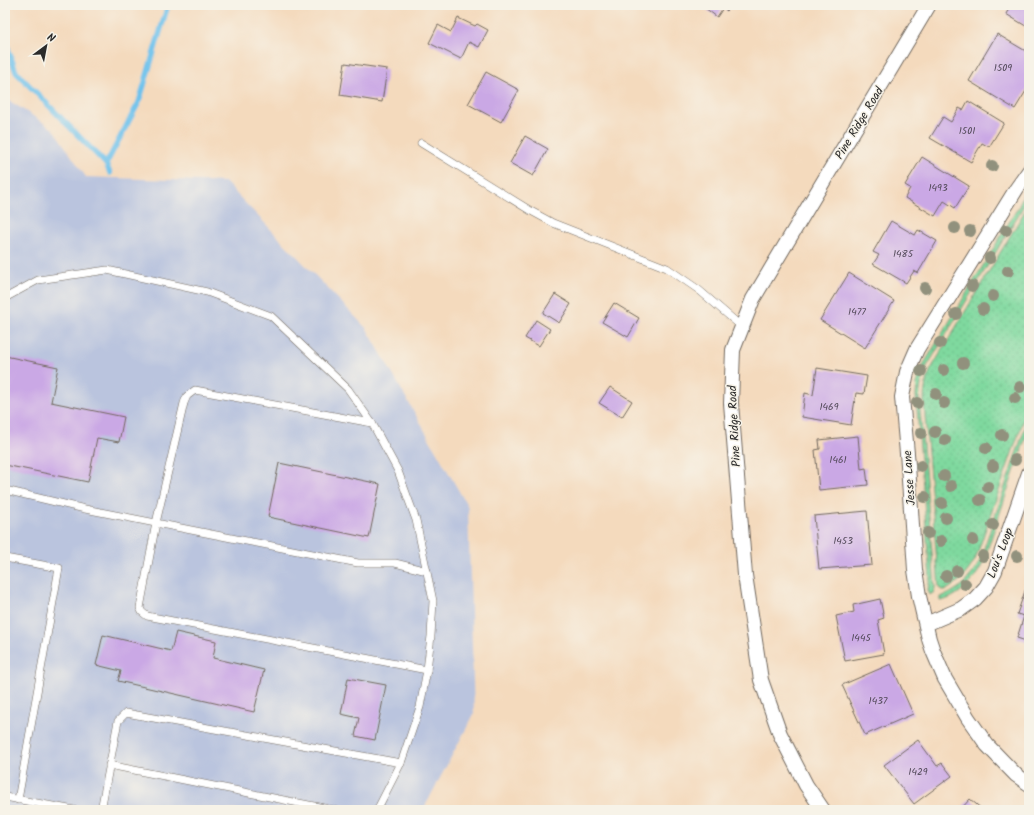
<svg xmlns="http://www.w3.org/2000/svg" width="1034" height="815" viewBox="0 0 1034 815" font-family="Kalam,sans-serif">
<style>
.industrial{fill:#bac4de}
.grass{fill:url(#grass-dots);stroke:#558265}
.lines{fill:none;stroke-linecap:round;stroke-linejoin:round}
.stream{stroke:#70c2ec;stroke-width:5.5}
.building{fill:#caa8e5}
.service-casing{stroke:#71685e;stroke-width:8}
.minor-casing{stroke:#71685e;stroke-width:16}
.service{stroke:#fff;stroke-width:7}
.minor{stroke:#fff;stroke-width:14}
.tree{fill:#91917d}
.labels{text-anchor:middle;stroke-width:3;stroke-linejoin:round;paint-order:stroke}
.number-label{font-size:10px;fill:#534a5a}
.street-label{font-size:12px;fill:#2b2b2b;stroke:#f7f3e8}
</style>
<defs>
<pattern id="grass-dots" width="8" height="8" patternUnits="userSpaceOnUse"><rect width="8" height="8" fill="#7fd99f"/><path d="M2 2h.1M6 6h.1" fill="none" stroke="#6eba89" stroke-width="1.8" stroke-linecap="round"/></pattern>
</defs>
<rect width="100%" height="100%" fill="#f7f3e8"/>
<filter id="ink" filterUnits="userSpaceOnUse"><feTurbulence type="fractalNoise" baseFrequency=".025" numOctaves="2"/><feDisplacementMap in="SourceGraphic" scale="8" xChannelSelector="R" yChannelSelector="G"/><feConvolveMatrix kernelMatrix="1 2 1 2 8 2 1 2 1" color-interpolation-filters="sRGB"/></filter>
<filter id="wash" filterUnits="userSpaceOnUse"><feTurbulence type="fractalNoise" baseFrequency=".012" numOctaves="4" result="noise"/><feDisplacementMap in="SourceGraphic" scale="16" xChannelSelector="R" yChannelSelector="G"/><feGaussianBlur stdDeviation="0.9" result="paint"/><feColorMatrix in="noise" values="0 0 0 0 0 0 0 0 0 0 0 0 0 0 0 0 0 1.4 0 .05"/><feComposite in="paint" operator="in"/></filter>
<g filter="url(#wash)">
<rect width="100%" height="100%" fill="#f4dabd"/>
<path class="industrial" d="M5,98L53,129L86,177L225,182L367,329L468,507L474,714L423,810H5Z"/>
<g class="grass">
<path d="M1026,187L1029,189V197L926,368L921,384L919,398L935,588L933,593L929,595L928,589L930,578L916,396L917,380L925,362L1019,206Z"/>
<path d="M1029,204V404L975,560C967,574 958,584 944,591L939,588L924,403C924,390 926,380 931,369Z"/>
<path d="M1029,416V428L982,565C974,581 958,598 940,601V597C958,592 970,579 979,563Z"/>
</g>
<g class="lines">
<g class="stream">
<path d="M5,40L16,72L106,164L110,173"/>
<path d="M106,164L139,102L168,5"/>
</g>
</g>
<g id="blocks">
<g class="building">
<path d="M701,5H731L727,11L723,8L717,17Z"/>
<path d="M1011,5H1029V28L1006,14Z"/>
<path d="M458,18L475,26L477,24L488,30L479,47L469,42L461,59L429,43L438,25L451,32Z"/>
<path d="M997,34L1029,53V86L1015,109L969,81Z"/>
<path d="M345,63L387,69L382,102L340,95Z"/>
<path d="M486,72L519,90L501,122L468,104Z"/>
<path d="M968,101L1004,123L989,147L982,143L971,162L930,138L943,117L951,122L959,108L963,110Z"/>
<path d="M525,136L548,149L533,176L510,163Z"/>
<path d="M922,157L969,186L955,208L944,201L935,216L905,198L910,188L905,185Z"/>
<path d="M891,221L915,235L918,230L937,241L918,273L914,271L906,283L873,264L879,255L873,252Z"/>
<path d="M849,273L894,301L865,348L820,320Z"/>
<path d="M555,294L571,304L559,323L543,313Z"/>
<path d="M614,303L639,318L628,337L602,322Z"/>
<path d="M536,320L550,329L539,346L525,338Z"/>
<path d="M5,356L58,367L51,402L124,417L119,442L97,438L88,482L5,465Z"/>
<path d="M817,368L867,376L864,394L856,393L851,425L802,417L805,393L813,395Z"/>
<path d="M610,387L632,401L622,417L599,403Z"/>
<path d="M858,436L861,469L866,468L868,485L819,490L815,450L820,449L819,440Z"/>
<path d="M279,463L380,484L369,538L268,517Z"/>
<path d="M867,511L872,565L819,569L814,516Z"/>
<path d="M1026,588L1029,589V642L1017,638L1024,616L1017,614Z"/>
<path d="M880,599L884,618L878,620L884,654L845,661L836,616L854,612L853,605Z"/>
<path d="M176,632L216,641L213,658L264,670L254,712L118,681L121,671L96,665L103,635L171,651Z"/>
<path d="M891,664L913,714L865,735L842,685Z"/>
<path d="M348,678L386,685L375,740L355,736L359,718L341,714Z"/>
<path d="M918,740L937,766L942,763L952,776L914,804L884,765Z"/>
<path d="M970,799L983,810H960Z"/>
</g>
</g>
</g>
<g filter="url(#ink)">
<use href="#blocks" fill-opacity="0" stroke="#71685e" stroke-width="1"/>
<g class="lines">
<defs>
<g id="service">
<path d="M421,143L531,211L553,223L667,268L699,290L742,327"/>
<path d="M5,298L38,280L107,270L207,292L271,316L348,389L372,423L398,471L416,520L433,601L431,636L427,670L420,707L401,763L377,810"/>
<path d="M372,423L195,390L187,396L184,403L156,523L140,608L142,612L147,616L427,670"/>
<path d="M5,490L85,509L358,563H395L427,571"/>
<path d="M5,558L59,568L18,800"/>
<path d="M109,765L334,810"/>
<path d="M5,797L74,810"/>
<path d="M101,810L118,721L126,713L401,763"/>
</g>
<g id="minor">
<path d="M1029,171L1017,188L917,349L907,372L902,397L908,465L915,570L919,596L929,639L933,651L945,679L968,718L987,745L1016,775L1029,784"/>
<path d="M926,624L961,609L975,599L986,587L995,571L1029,473"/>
<path d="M823,810L806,785L780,734L761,680L745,575L731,403L733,350L753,299L929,5"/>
</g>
</defs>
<use href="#service" class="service-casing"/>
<use href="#minor" class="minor-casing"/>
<use href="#service" class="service"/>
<use href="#minor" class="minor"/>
</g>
<g class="tree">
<circle cx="992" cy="166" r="6"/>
<circle cx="955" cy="228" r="6"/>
<circle cx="1006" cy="230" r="6"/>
<circle cx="970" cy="231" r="6"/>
<circle cx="990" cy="258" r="6"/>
<circle cx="1008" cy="271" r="6"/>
<circle cx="972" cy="286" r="6"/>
<circle cx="925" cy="288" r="6"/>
<circle cx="993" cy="296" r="6"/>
<circle cx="983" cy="309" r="6"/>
<circle cx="956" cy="314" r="6"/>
<circle cx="940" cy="343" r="6"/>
<circle cx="963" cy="363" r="6"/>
<circle cx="944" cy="370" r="6"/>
<circle cx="921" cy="371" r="6"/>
<circle cx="1020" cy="387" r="6"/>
<circle cx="936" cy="394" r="6"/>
<circle cx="1015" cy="398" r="6"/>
<circle cx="917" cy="403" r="6"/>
<circle cx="944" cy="403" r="6"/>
<circle cx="935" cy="432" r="6"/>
<circle cx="921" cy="433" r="6"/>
<circle cx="1002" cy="435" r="6"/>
<circle cx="945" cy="440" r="6"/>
<circle cx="986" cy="448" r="6"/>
<circle cx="1015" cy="460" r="6"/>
<circle cx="921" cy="466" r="6"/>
<circle cx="993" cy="466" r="6"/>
<circle cx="944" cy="476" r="6"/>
<circle cx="951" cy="486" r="6"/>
<circle cx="988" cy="487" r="6"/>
<circle cx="925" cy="497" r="6"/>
<circle cx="980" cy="500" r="6"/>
<circle cx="942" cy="503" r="6"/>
<circle cx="946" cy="518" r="6"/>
<circle cx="993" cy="525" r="6"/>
<circle cx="928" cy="533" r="6"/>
<circle cx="973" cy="540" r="6"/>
<circle cx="941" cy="541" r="6"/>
<circle cx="983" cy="556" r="6"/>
<circle cx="1017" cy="556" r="6"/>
<circle cx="957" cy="571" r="6"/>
<circle cx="946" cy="576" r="6"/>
<circle cx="965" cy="584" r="6"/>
</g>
</g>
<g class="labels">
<g class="number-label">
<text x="1003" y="71">1509</text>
<text x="967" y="134">1501</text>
<text x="938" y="191">1493</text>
<text x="903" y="257">1485</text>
<text x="857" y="315">1477</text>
<text x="829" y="410">1469</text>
<text x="838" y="463">1461</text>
<text x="843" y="544">1453</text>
<text x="861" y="641">1445</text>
<text x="878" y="704">1437</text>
<text x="918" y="775">1429</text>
</g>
<g class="street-label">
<text transform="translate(859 123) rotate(-59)" y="4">Pine Ridge Road</text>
<text transform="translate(734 426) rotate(-93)" y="4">Pine Ridge Road</text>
<text transform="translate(909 478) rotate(-94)" y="4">Jesse Lane</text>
<text transform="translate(1000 553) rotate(-69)" y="4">Lou's Loop</text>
</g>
</g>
<rect width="1034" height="815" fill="none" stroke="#f7f3e8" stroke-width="20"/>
<g transform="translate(46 46) rotate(32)" stroke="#f7f3e8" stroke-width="3" paint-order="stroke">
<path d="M0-3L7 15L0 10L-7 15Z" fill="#2b2b2b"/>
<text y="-6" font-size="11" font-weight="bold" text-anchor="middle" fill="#2b2b2b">N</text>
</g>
</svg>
